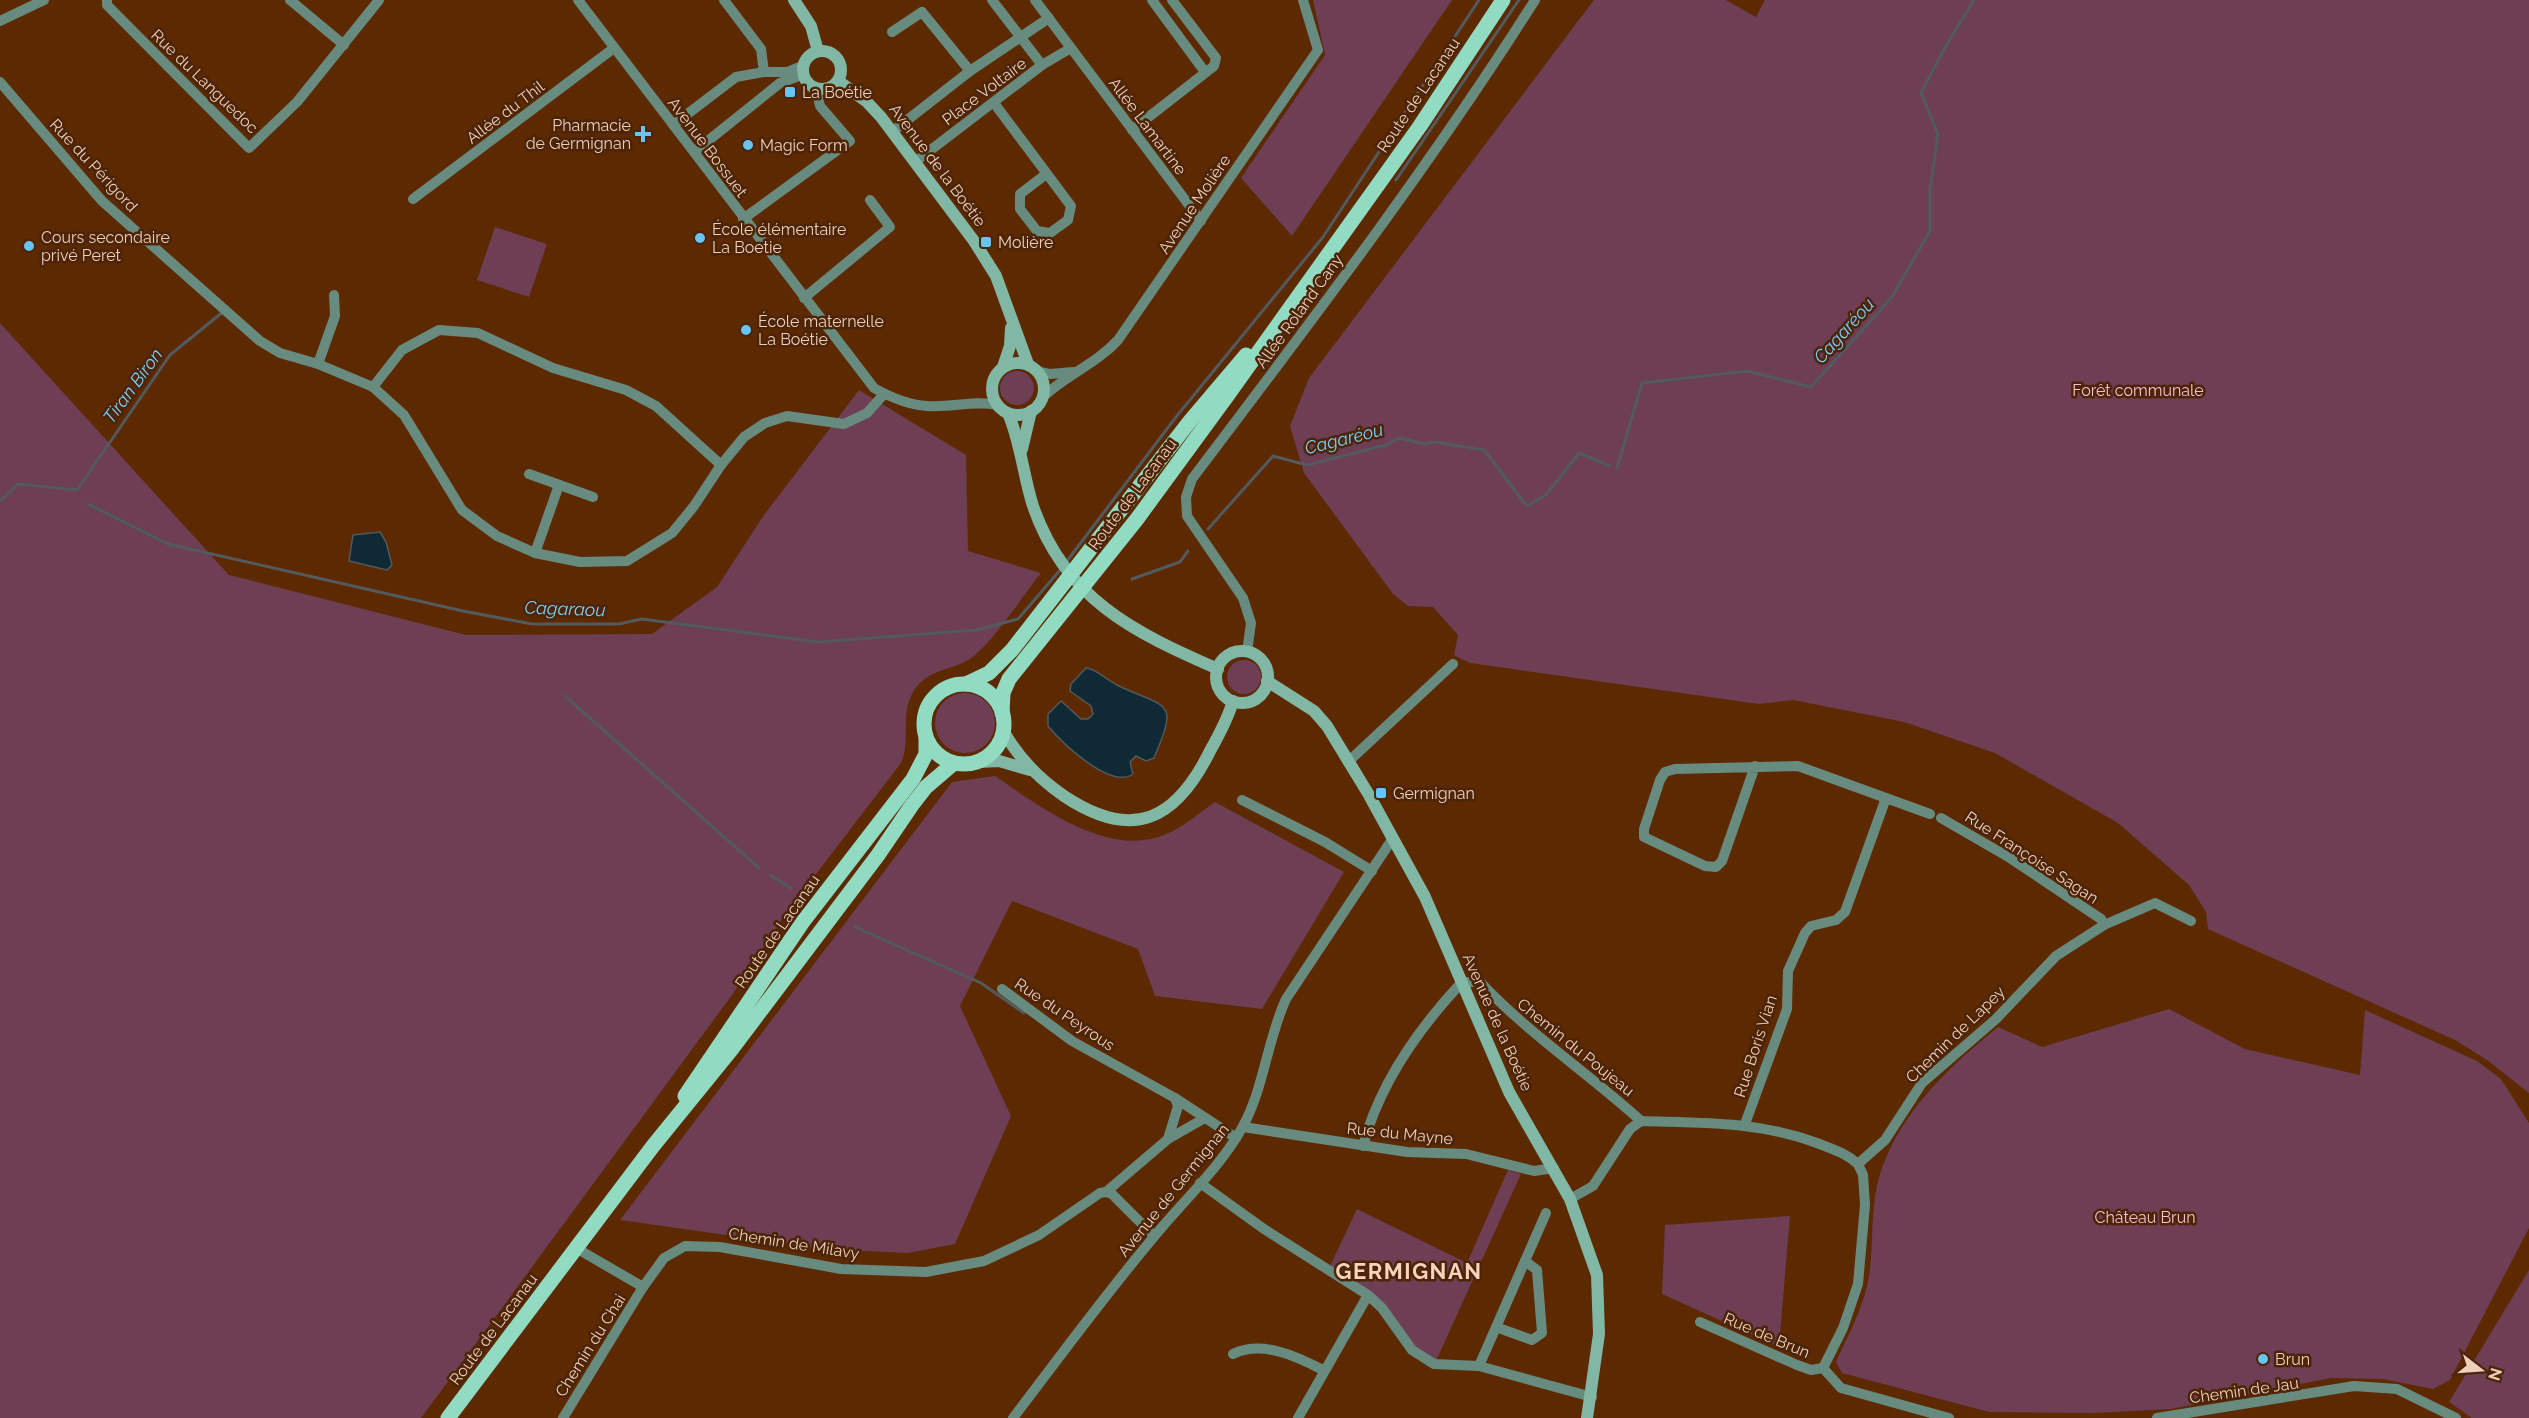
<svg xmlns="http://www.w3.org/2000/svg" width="2529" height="1418" viewBox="0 0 2529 1418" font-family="Raleway,sans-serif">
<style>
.green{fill:#6d3e54}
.water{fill:#0f2935;stroke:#525a5d;stroke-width:1.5}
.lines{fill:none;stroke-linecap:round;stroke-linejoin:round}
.stream{stroke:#525a5d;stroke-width:3}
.minor{stroke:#688b7f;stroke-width:10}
.secondary{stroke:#80b8a5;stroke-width:12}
.primary{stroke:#91dbc2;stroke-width:15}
.poi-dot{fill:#68c4f0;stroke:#4c2407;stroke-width:2}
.labels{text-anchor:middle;stroke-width:5;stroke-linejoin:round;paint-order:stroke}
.street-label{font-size:16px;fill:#efcebb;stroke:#4c2407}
.poi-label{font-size:16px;fill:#efcebb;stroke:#4c2407;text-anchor:start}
.park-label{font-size:16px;fill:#f8bdd6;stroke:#4c2407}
.water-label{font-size:18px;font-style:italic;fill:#7bcff9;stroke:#4c2407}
.district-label{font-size:22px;font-weight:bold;letter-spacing:1.5px;fill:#fad3bc;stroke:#4c2407}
</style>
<rect width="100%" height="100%" fill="#5d2901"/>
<g class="green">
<path d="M1313,0H1452L1292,236L1241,178L1325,55Z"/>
<path d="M1594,0H1726L1756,17L1765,0H2529V1093L2487,1060L2455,1040L2208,929L2206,912L2189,885L2118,823L1995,753L1904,722L1793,700L1759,704L1470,663L1454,655L1458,635L1433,607L1408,606L1393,594L1304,473L1290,426L1309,378Z"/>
<path d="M495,227L547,244L529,297L477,280Z"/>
<path d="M0,323L229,575L466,635L652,634L717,587L764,515L859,390L966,455L968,551L1041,573C1022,597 997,636 975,655C958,671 929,666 913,692C900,714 911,741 901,763L784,916L732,995L421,1418H0Z"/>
<circle cx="1017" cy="388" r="17"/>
<circle cx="1244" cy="677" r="17"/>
<circle cx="965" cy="723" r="30"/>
<path d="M995,776C1039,806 1108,858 1164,835C1182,828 1199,813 1215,802L1344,872L1262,1009L1155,996L1138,949L1012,901L960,1006L1011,1116L955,1244L908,1253L823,1249L620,1220L952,782Z"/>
<path d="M2169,1009L2245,1049L2360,1075L2365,1010L2477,1061L2501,1079L2529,1123V1228L2450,1380L2433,1389L2382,1379L2331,1378L2171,1409L2095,1413L1989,1412L1842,1373L1836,1362C1846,1339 1860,1314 1866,1290C1876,1252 1868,1209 1881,1171C1901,1111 1951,1065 1998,1027L2042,1047Z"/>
<path d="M1508,1170L1521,1174L1436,1361L1424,1358L1394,1325L1330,1266L1357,1209L1467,1263Z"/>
<path d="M1790,1216L1779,1347L1662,1294L1665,1225Z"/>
<path d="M2529,1270V1418H2472L2449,1402Z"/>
</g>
<g class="water">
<path d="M380,532L386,542L392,565L387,570L349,561L353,535Z"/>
<path d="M1086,668C1097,669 1108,681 1119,686C1168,709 1179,699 1154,758L1146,761L1136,756L1130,762L1133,774C1111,790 1062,743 1048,726V714L1061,701L1081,719H1088L1093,714L1091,706L1070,691L1071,684Z"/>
</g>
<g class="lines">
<g class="stream">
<path d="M1396,180L1519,0"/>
<path d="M1617,468L1642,383L1747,371L1811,387L1892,297L1930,231V190L1938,134L1921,93L1944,49L1974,0"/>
<path d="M0,501L18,484L77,490L170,355L224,311"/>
<path d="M88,504L168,544L463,611L532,624H619L642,619L818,642L977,630L1018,619L1061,569"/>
<path d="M1208,529L1273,456L1307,465L1386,445L1399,438L1425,444L1435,442L1484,450L1527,506L1546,495L1579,453L1610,466"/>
<path d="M1067,561L1176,417L1323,237L1479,0"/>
<path d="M1132,579L1180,562L1188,551"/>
<path d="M565,696L759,868"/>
<path d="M770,875L791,888"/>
<path d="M855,927L981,983L1024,1013"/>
</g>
<g class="minor">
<path d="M107,0V5L249,148L297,102L379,0"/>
<path d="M290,0L344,45"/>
<path d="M578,0L874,388C890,397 910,405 927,406C951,408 973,400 997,405"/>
<path d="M724,0L761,49L764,72"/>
<path d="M992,0L1042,65L1071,48L1035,0"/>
<path d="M1152,0L1205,72"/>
<path d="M0,21L44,0"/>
<path d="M892,32L922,12L970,71"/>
<path d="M1071,48L1201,221"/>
<path d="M0,82L102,201L260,341L280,353L318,364L373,387L404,415L462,510L497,536L535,553L580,562L627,561L672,533L694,506L721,465L744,437L765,423L787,416L844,424L867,413L884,394"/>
<path d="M994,103L1071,206L1068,220L1050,233L1037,231L1020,209V194L1045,175"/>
<path d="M673,125L736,77L764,72H787L804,65"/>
<path d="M1132,130L1214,66L1216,58L1172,0"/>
<path d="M892,132L970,71L1049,18"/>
<path d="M694,152L780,83L804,74"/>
<path d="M915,162L1042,65"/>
<path d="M413,199L614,48"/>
<path d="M743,219L850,141L820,106L816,88"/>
<path d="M804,298L890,227L870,200"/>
<path d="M318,364L335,316L334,295"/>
<path d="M1037,371L1050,374L1073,372"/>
<path d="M373,387L402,350L439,330L478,333L553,368L626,390L656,406L721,465"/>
<path d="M1043,397C1066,375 1096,364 1118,340L1318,50L1303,0"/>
<path d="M529,474L593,497"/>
<path d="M535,553L559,485"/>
<path d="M1247,652L1251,623L1243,598L1187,516L1186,497L1192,479C1310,323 1430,166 1535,0"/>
<path d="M1348,762L1453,664"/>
<path d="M1755,766L1722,861L1716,867L1705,866L1644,837V829L1660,780L1665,772L1675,769L1798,766L1930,814"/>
<path d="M1242,800L1325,842L1372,871"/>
<path d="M1941,818L2010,858L2101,919L2104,925"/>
<path d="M1002,989L1072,1041L1175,1098L1236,1138"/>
<path d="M1745,1124L1787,1009L1788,971L1805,933L1811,926L1836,920L1845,912L1886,798"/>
<path d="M1243,1127L1407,1152L1466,1154L1534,1171L1554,1168"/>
<path d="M1168,1139L1178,1106L1175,1098"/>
<path d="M1363,1146C1379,1085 1419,1028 1462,982H1480C1529,1034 1588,1073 1641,1121"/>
<path d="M1858,1164L1863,1175L1865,1205L1858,1284L1843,1328L1823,1368L1841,1388L1949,1418"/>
<path d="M1200,1183L1264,1229L1368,1295L1382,1308L1412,1350L1434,1364L1479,1366L1592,1397"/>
<path d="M1106,1192L1112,1194L1154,1236"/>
<path d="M1570,1199L1593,1186L1630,1129L1641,1121C1705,1123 1757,1121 1817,1143C1832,1149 1846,1153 1858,1164L1885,1140L1922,1083L1996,1019L2056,956L2104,925L2155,903L2191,921"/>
<path d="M576,1248L643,1287"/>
<path d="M1700,1322L1797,1365L1811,1370L1823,1368"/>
<path d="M1496,1327L1532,1340L1542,1333L1537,1270L1525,1261"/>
<path d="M1233,1354C1262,1340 1296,1356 1323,1370"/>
<path d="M1479,1366L1546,1213"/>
<path d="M563,1418L643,1287L664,1258L685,1246L720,1247L841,1269L926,1272L984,1261L1039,1235L1100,1193L1106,1192L1168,1139L1205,1118"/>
<path d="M1013,1418C1059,1358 1104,1296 1153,1238C1182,1202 1219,1169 1242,1128C1264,1089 1267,1040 1286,999L1393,838"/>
<path d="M1298,1418L1368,1295"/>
<path d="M2157,1418L2354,1386L2397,1389L2456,1418"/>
</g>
<g class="secondary">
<path d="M794,0L811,26L818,51"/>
<circle cx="822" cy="70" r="19"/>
<path d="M838,81L866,101L881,117L974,241L996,276L1028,364"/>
<circle cx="1018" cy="389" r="26"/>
<path d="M1003,367L1010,346L1011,328"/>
<path d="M1008,413C1021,443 1023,475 1033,506C1065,599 1133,632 1218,669"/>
<path d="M1022,449L1031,411"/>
<circle cx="1242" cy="677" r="26"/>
<path d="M1267,681L1314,711L1327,726L1369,795L1425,897L1509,1092L1570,1199L1597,1275L1599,1334L1587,1418"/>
<path d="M1003,730C1018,758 1038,778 1064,796C1133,842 1176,820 1210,751C1219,735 1228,718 1233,701"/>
<path d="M978,762L999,761L1030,770"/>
</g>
<g class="primary">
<path d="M966,684L989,673L1012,650L1190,421L1246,355"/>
<circle cx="964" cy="724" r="40"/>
<path d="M1002,713L1003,693L1009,679L1137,519L1227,396L1420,126L1503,0"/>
<path d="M685,1096L802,923L913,779L926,754V738"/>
<path d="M448,1418L653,1146L731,1050L878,855L912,805L926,787L954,763"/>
</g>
</g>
<g class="poi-dot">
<rect x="784" y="86" width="12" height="12" rx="3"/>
<path d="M640 125h6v6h6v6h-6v6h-6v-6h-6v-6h6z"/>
<circle cx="748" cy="145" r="6"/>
<circle cx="700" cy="238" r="6"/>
<rect x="980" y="236" width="12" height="12" rx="3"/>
<circle cx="29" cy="246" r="6"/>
<circle cx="746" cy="330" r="6"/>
<rect x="1375" y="787" width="12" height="12" rx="3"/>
<circle cx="2263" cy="1359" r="6"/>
</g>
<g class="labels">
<g class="street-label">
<text transform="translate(205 81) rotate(44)" y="6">Rue du Languedoc</text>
<text transform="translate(984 91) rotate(-37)" y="6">Place Voltaire</text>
<text transform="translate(1418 95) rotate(-56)" y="6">Route de Lacanau</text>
<text transform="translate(505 112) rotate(-37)" y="6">Allée du Thil</text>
<text transform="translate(1148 126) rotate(53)" y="6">Allée Lamartine</text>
<text transform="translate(708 147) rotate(53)" y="6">Avenue Bossuet</text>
<text transform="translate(94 165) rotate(47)" y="6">Rue du Périgord</text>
<text transform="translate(938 165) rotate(53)" y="6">Avenue de la Boétie</text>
<text transform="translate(1194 204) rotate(-56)" y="6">Avenue Molière</text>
<text transform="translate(1299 311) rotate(-54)" y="6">Allée Roland Cany</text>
<text transform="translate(1132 494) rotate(-53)" y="6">Route de Lacanau</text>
<text transform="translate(2032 857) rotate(33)" y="6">Rue Françoise Sagan</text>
<text transform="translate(777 931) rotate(-55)" y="6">Route de Lacanau</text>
<text transform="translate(1065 1014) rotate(34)" y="6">Rue du Peyrous</text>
<text transform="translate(1498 1022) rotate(66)" y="6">Avenue de la Boétie</text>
<text transform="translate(1955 1034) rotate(-44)" y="6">Chemin de Lapey</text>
<text transform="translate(1755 1046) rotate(-72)" y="6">Rue Boris Vian</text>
<text transform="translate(1576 1047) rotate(39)" y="6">Chemin du Poujeau</text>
<text transform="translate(1400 1133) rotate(6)" y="6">Rue du Mayne</text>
<text transform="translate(1173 1190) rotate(-51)" y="6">Avenue de Germignan</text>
<text transform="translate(794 1243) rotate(9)" y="6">Chemin de Milavy</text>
<text transform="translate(493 1329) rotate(-53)" y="6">Route de Lacanau</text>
<text transform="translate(1767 1335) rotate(23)" y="6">Rue de Brun</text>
<text transform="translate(590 1345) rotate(-58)" y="6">Chemin du Chai</text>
<text transform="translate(2244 1390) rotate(-8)" y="6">Chemin de Jau</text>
</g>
<g class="poi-label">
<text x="802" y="98">La Boétie</text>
<text x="631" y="131" text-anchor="end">Pharmacie<tspan x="631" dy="18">de Germignan</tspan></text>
<text x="760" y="151">Magic Form</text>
<text x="712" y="235">École élémentaire<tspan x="712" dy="18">La Boetie</tspan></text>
<text x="41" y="243">Cours secondaire<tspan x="41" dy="18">privé Peret</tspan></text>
<text x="998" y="248">Molière</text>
<text x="758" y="327">École maternelle<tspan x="758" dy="18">La Boétie</tspan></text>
<text x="1393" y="799">Germignan</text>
<text x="2275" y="1365">Brun</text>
</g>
<g class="park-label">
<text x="2138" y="396">Forêt communale</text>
<text x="2145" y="1223">Château Brun</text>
</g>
<g class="water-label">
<text transform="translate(1844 331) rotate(-48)" y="6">Cagaréou</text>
<text transform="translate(133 386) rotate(-54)" y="6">Tiran Biron</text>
<text transform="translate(1344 439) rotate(-14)" y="6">Cagaréou</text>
<text transform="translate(565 609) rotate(2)" y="6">Cagaraou</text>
</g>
<g class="district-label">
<text x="1409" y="1279">GERMIGNAN</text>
</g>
</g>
<g transform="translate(2481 1370) rotate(107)" stroke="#4c2407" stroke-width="4.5" paint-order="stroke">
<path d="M0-4.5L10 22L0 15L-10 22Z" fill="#efcebb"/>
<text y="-9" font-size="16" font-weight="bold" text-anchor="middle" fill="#efcebb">N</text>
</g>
</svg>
